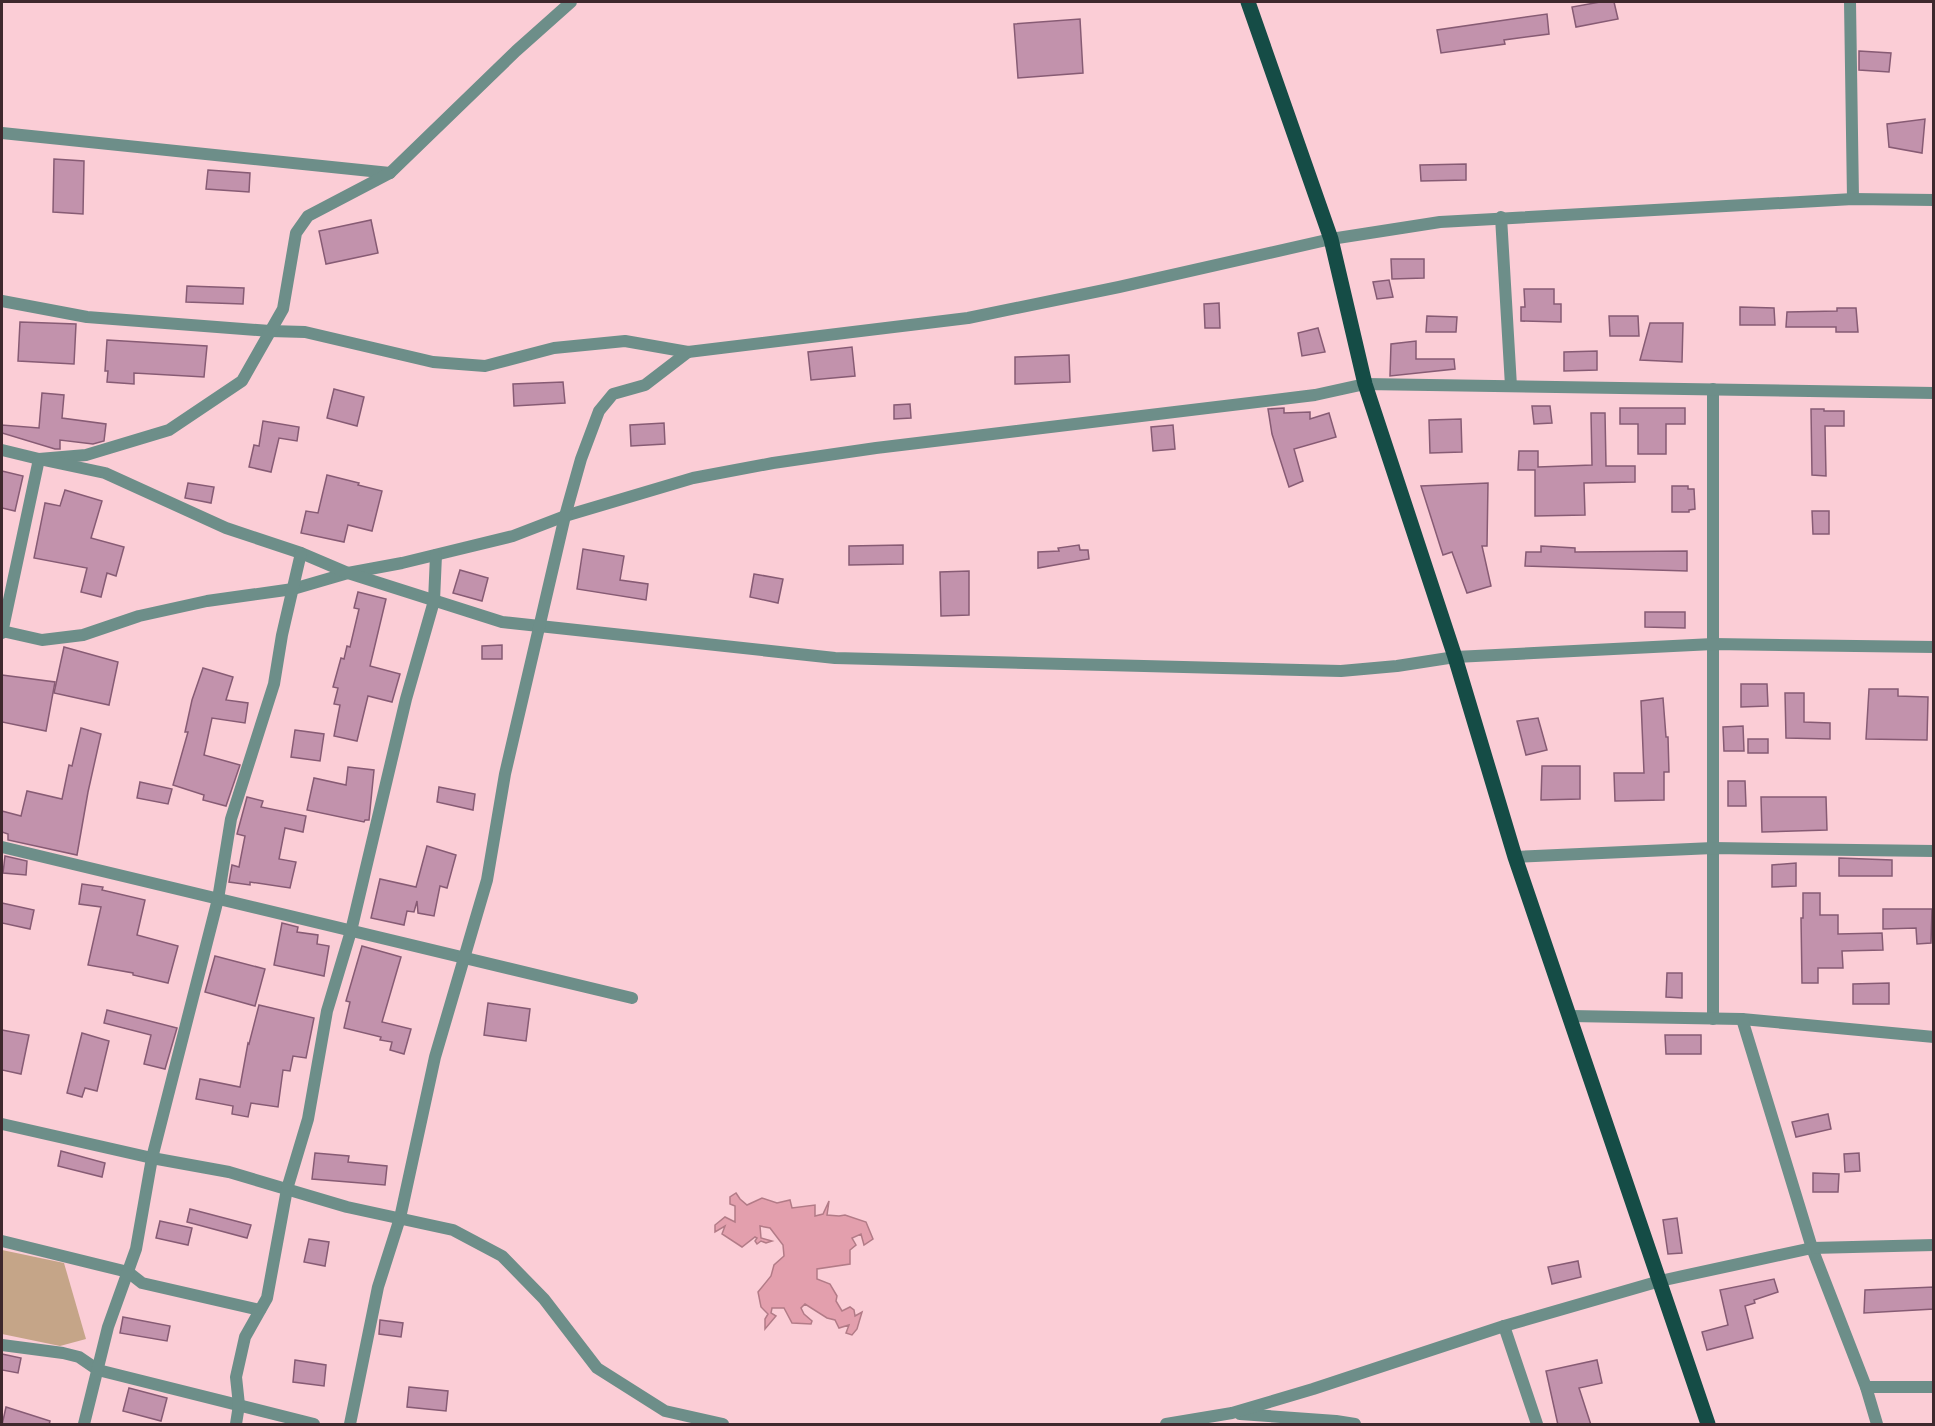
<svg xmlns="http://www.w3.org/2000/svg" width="1935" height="1426" viewBox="0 0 1935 1426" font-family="Karla,sans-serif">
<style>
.green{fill:#c5a588}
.water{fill:#e39fad;stroke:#b27b87;stroke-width:1.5}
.building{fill:#c292ac;stroke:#875b74;stroke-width:1.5}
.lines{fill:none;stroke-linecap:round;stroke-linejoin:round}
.minor{stroke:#6d8e89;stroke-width:12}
.primary{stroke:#154c46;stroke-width:15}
</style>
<rect width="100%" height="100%" fill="#fbcdd6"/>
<path class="green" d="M2,1250L64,1263L86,1339L60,1346L2,1334Z"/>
<path class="water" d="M736,1193L740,1199L747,1205L762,1198L777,1203L790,1200L792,1208L815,1205V1216L823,1214L829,1201L827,1215L839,1216L845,1215L866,1222L873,1239L864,1245L861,1234L852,1238L856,1245L850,1250V1264L817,1269V1279L830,1284L837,1296L836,1301L842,1311L850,1307L854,1310L855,1316L862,1312L857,1329L852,1335L846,1333L849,1325L839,1328L835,1320L827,1318L805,1304L801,1308L804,1314L812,1321L811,1324L792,1323L784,1308H772L771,1313L776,1316L765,1329V1319L768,1314L761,1307L758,1292L771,1276L774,1265L784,1256L783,1245L770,1228L760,1226L761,1238L772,1241L766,1243L761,1241L757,1244L755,1241L757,1238L755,1237L742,1247L722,1234L725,1226L715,1232V1225L725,1217L735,1222V1206L730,1204V1197Z"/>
<g class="building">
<path d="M1600,2H1614L1618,19L1576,27L1572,7Z"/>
<path d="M1547,14L1549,34L1504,40L1505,44L1441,53L1437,30Z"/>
<path d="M1080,19L1083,73L1018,78L1014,24Z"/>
<path d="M1859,51L1891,53L1889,72L1859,70Z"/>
<path d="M1925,119L1922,153L1889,147L1887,124Z"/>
<path d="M54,159L84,161L83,214L53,212Z"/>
<path d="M1466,164V180L1421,181L1420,165Z"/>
<path d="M208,170L250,173L249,192L206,189Z"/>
<path d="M371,220L378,253L326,264L319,231Z"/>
<path d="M1391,259H1424V278L1392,279Z"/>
<path d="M1389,280L1393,297L1377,299L1373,282Z"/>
<path d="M187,286L244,288L243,304L186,302Z"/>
<path d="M1524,289H1554V304H1561V322L1521,321V307H1525Z"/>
<path d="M1219,303L1220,328H1205L1204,304Z"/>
<path d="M1740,307L1774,308L1775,325H1740Z"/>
<path d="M1837,308H1856L1858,332H1836V327H1786L1787,312L1837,311Z"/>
<path d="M1427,316L1457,317L1456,332H1426Z"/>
<path d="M1609,316H1638L1639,336H1610Z"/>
<path d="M20,322L76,324L74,364L18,361Z"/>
<path d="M1650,323H1683L1682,362L1640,360Z"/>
<path d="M1318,328L1325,352L1302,356L1298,333Z"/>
<path d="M107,340L207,346L204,377L134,373V384L107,382L108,371H105Z"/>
<path d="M1416,341V359H1454L1455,369L1390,376L1391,344Z"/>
<path d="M852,347L855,376L811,380L808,352Z"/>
<path d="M1597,351V370L1564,371V352Z"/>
<path d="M1069,355L1070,382L1015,384V357Z"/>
<path d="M563,382L565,403L514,406L513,384Z"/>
<path d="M334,389L364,397L357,426L327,418Z"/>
<path d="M42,393L64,395L62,418L106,424L104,441L93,444L60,440V449H55L2,433V425L39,428Z"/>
<path d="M910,404L911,418L894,419V405Z"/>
<path d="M1532,406H1550L1552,423L1534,424Z"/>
<path d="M1284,408V413L1310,412V419L1329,413L1336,437L1294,449L1303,481L1289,487L1272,434L1268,409Z"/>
<path d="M1620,408H1685V424H1666V454H1638V424H1620Z"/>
<path d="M1811,409H1824V411H1844V426H1825L1826,476L1812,475Z"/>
<path d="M1591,413H1605L1606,466H1635V482L1584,483L1585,515L1535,516V470H1518L1519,451H1538V467L1592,465Z"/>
<path d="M1461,419L1462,452L1430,453L1429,420Z"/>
<path d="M263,421L299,427L297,441L279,438L271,472L249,467L254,445L259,446Z"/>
<path d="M664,423L665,444L631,446L630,425Z"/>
<path d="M1173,425L1175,449L1153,451L1151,427Z"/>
<path d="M2,471L23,476L15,511L2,508Z"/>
<path d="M327,475L359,483L358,485L382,491L372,531L348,525L344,542L301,533L306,511L318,513Z"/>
<path d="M188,483L214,487L211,503L185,498Z"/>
<path d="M1488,483L1487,546H1482L1491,586L1467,593L1452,552L1443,555L1421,486Z"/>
<path d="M1672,486H1688V489H1694L1695,509L1689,510V512H1672Z"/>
<path d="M65,490L102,501L91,538L124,547L116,576L107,573L101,597L81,592L87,568L34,558L45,503L60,506Z"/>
<path d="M1812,511H1829V534H1813Z"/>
<path d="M903,545V564L849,565V546Z"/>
<path d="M1079,545L1080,550H1088L1089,559L1038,568V552L1059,551L1058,548Z"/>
<path d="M1541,546L1575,548V552L1687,551V571L1525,566L1526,552H1541Z"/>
<path d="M583,549L624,556L620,580L648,584L646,600L577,589Z"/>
<path d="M460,570L488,578L482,601L453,593Z"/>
<path d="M969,571V615L941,616L940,572Z"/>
<path d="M754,574L783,579L778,603L750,597Z"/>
<path d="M358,592L386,599L370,666L400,674L392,702L368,696L357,741L334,736L340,705L334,704L338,688L333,687L341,658L344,659L347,646L350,647L359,609L354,608Z"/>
<path d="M1645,612H1685V628L1645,627Z"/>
<path d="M502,645V659H482V646Z"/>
<path d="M64,647L118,662L109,705L54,693Z"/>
<path d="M203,668L233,677L226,700L248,703L245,723L212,718L204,755L240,765L226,806L203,800L204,795L173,785L188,732H185L192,700Z"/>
<path d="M2,675L55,682L46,731L2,722Z"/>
<path d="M1741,684H1767L1768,706L1741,707Z"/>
<path d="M1869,689H1898V696L1928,697L1927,740L1866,739Z"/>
<path d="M1785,693H1804V722L1830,723V739L1786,738Z"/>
<path d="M1663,698L1666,737H1668L1669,772H1664V800L1615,801L1614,773H1644L1641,701Z"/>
<path d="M1538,718L1547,750L1526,755L1517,721Z"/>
<path d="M1743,726L1744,751H1724L1723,727Z"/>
<path d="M81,728L101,734L88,792L77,855L8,840V834L2,832V811L21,816L27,791L62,799L69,765L72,766Z"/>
<path d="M295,730L324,734L320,761L291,757Z"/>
<rect x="1748" y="739" width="20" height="14"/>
<path d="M1542,766H1580V799L1541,800Z"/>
<path d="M348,767L374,770L369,820H365L364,822L307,810L314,778L346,785Z"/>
<path d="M1728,781H1745L1746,806H1728Z"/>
<path d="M140,782L172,789L168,804L137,798Z"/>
<path d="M439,787L475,794L473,810L437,802Z"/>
<path d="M247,797L263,801L261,807L306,816L303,832L285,828L279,859L296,862L290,888L250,882V885L229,882L232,865L239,867L245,836L237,834Z"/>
<path d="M1761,797H1826L1827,830L1762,832Z"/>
<path d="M427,846L456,855L447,888L440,886L434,916L418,913L417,901L414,912L407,911L404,925L371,918L380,879L416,887Z"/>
<path d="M5,856L27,861L26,875L3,873Z"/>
<path d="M1839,858L1892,860V876H1839Z"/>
<path d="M1796,863V886L1772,887V865Z"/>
<path d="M82,884L103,887L102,890L145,900L137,935L178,946L168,983L133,975V973L88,965L101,907L79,904Z"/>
<path d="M1803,893H1820V915H1838V934L1882,933L1883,950L1842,951L1843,968H1818V983H1802L1801,918H1803Z"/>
<path d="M2,903L34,910L30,929L2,923Z"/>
<path d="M1883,909H1932L1931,943L1917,944L1916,928L1883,929Z"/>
<path d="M282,923L298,927L297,932L318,935L317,944L329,946L324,976L274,965Z"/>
<path d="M362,946L401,957L382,1022L411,1029L404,1054L390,1050L392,1042L380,1040L381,1037L344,1028L350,1002L346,1001Z"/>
<path d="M215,956L265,969L255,1006L205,992Z"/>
<path d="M1667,973H1682V998L1666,997Z"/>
<path d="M1889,983V1004H1853V984Z"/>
<path d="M488,1003L530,1009L526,1041L484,1035Z"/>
<path d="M259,1005L314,1018L306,1058L293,1056L290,1071L283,1070L278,1107L251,1103L248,1117L232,1114L233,1106L196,1099L200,1079L240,1087L248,1043L249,1044Z"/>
<path d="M107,1010L177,1028L165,1069L144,1064L151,1035L104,1023Z"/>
<path d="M2,1030L29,1035L21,1074L2,1070Z"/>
<path d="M82,1033L109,1041L97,1091L85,1088L82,1097L67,1093Z"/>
<path d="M1665,1035H1701V1054H1666Z"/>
<path d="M1828,1114L1831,1129L1796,1137L1792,1122Z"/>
<path d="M61,1151L105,1163L102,1177L58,1166Z"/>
<path d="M315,1153L349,1156L348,1162L387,1166L385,1185L312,1179Z"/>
<path d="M1859,1153L1860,1171L1845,1172L1844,1154Z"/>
<path d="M1813,1173L1839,1174L1838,1192H1813Z"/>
<path d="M190,1209L251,1225L247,1238L187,1222Z"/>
<path d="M1677,1218L1682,1253L1668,1254L1663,1220Z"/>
<path d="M160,1221L192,1228L188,1245L156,1238Z"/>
<path d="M309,1239L329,1242L325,1266L304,1262Z"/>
<path d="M1578,1261L1581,1277L1552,1284L1548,1267Z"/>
<path d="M1774,1279L1778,1292L1754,1300L1755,1303L1745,1306L1753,1338L1707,1350L1702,1332L1728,1325L1720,1290Z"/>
<path d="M1934,1287V1309L1864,1313L1865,1290Z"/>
<path d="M123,1317L170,1326L167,1341L120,1333Z"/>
<path d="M380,1320L403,1323L401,1337L379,1334Z"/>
<path d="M2,1354L21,1358L18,1373L2,1370Z"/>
<path d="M295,1360L326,1365L324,1386L293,1382Z"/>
<path d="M1597,1360L1602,1383L1579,1388L1591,1425H1558L1546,1371Z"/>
<path d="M409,1387L448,1391L446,1411L407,1407Z"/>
<path d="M129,1388L167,1398L161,1421L123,1411Z"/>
<path d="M6,1407L50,1421L49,1425H2Z"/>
</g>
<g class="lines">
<g class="minor">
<path d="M1850,2L1853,199"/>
<path d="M2,133L390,173"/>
<path d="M1501,217L1511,386"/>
<path d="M2,301L87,317L270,331L305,332L433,362L485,366L554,348L625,341L688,352L968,318L1119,287L1331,239L1440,222L1853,199L1934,200"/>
<path d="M1713,389V1019"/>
<path d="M2,450L39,459L86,455L169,430L242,381L283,309L296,233L308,216L390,173L516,51L571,2"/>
<path d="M2,631L42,640L83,635L139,616L207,601L293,589L348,573L402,563L513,536L565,516L693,478L773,463L876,448L1315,395L1365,384L1934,393"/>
<path d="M2,633L39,459L105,473L226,528L301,553L348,573L502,622L835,658L1341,671L1397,666L1455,657L1713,644L1934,647"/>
<path d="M2,847L632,998"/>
<path d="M1515,857L1713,848L1934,851"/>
<path d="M1570,1016L1742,1019L1934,1037"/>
<path d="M1742,1019L1812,1248L1866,1387L1877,1424"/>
<path d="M2,1124L152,1158L229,1172L347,1207L453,1230L502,1256L544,1299L597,1368L665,1411L723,1424"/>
<path d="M2,1241L128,1272L142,1283L260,1310"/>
<path d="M1504,1326L1537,1424"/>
<path d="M2,1345L63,1353L79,1357L98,1370L314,1424"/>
<path d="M1866,1387H1934"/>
<path d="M1240,1414L1336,1421L1355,1424"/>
<path d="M84,1424L108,1327L136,1249L152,1158L218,899L231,819L274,684L282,635L301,553"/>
<path d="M236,1424L239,1405L236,1377L245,1337L267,1298L287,1189L308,1119L327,1011L351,931L406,699L434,601L436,555"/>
<path d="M350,1424L378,1287L400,1218L435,1057L487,880L505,774L565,516L581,459L599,411L613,394L645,385L688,352"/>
<path d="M1166,1424L1232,1413L1313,1389L1504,1326L1660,1281L1812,1248L1934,1245"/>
</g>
<path class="primary" d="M1248,2L1331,239L1365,384L1455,657L1515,857L1708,1424"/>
</g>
<rect width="1935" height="1426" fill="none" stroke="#3e282d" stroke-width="6"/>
</svg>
